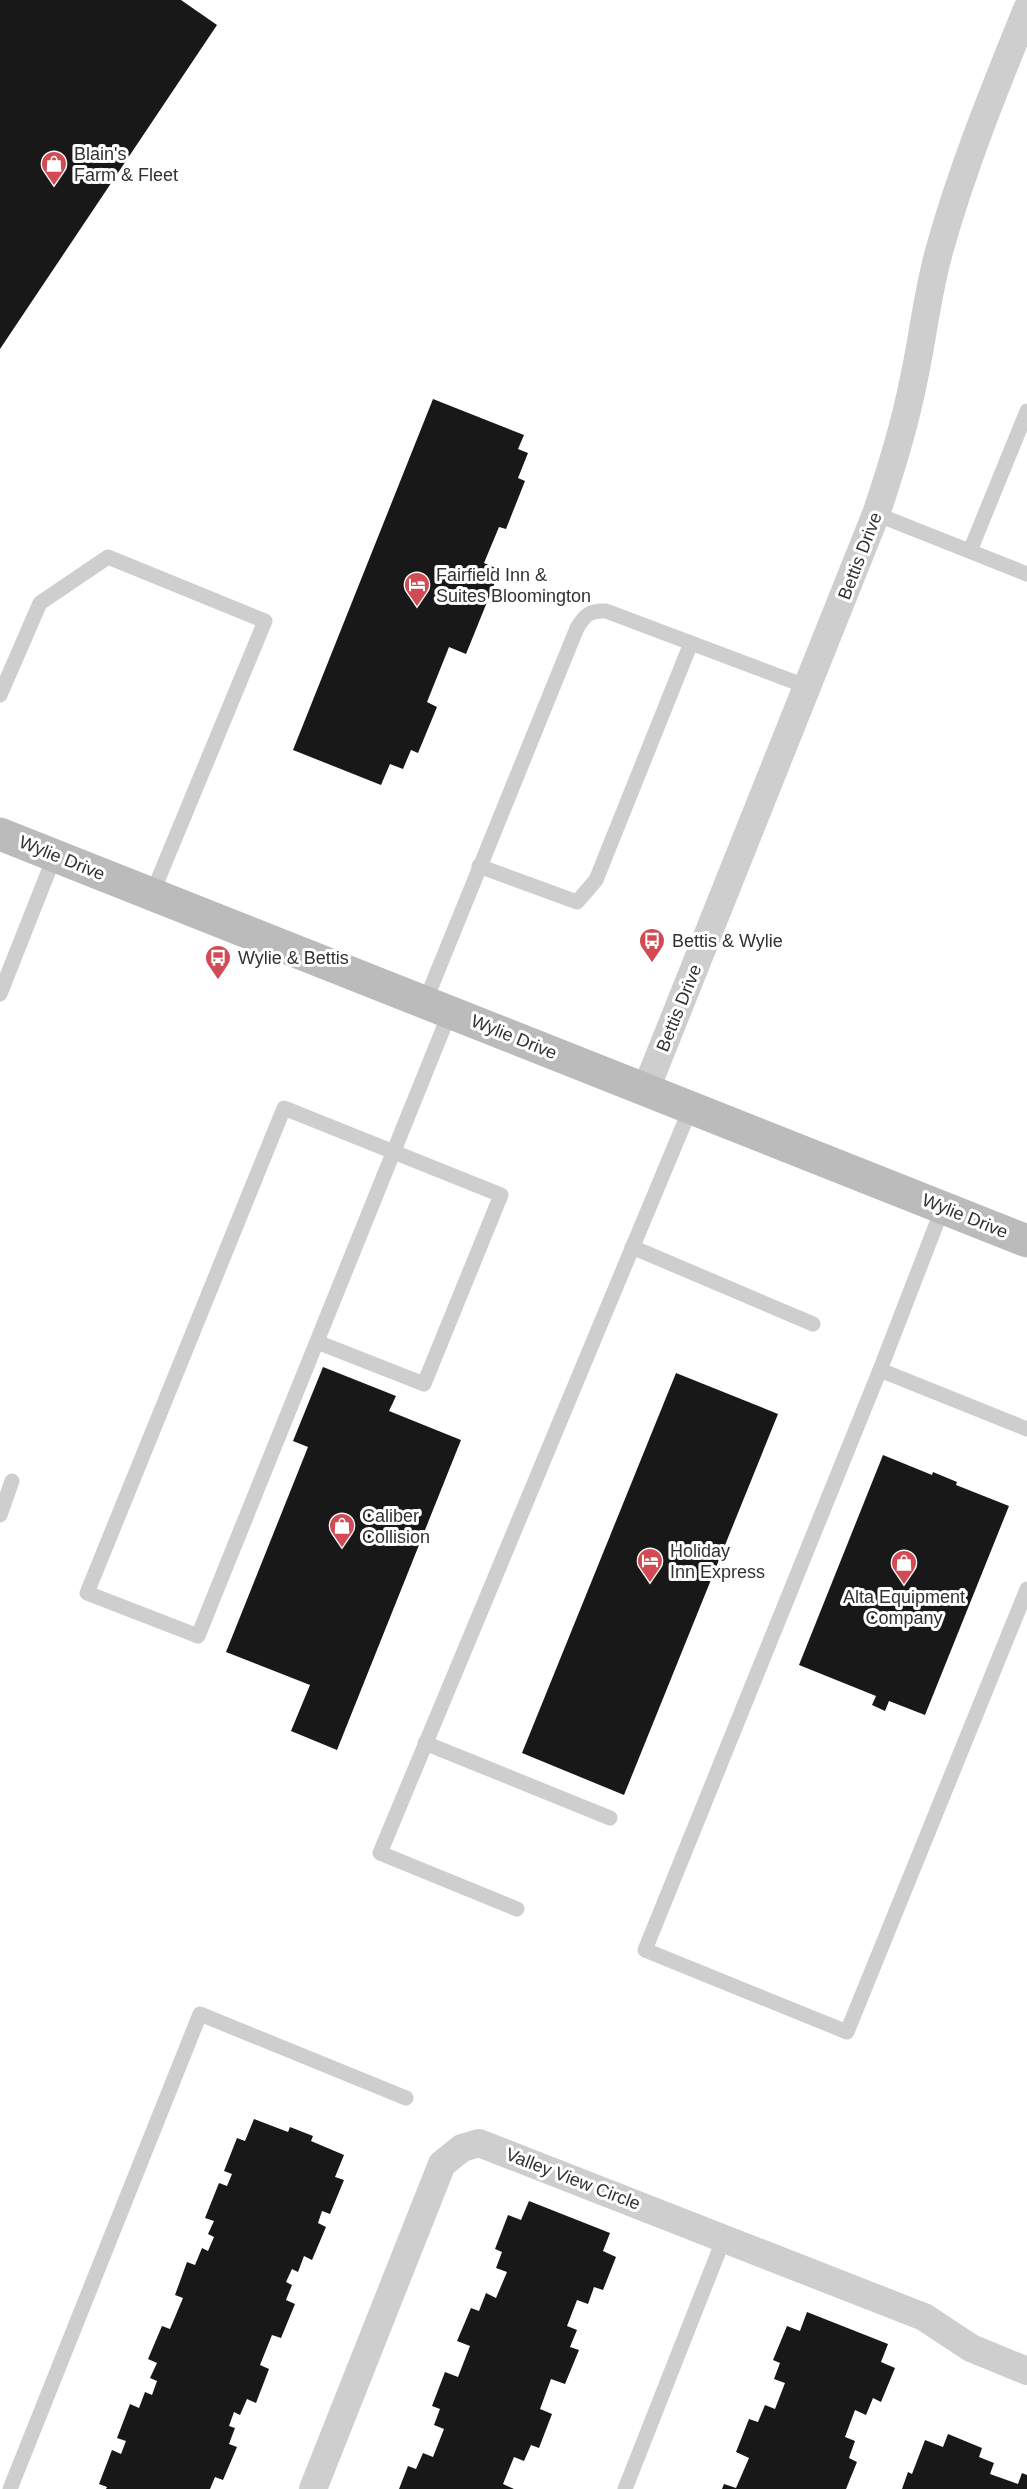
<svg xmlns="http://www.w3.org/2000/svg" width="1027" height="2489" viewBox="0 0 1027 2489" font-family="Helvetica,sans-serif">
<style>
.building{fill:#181818}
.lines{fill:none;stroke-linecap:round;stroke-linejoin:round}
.lane{stroke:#cecece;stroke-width:15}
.street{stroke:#cecece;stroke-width:28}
.secondary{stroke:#bbb;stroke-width:33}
.labels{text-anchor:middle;stroke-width:6;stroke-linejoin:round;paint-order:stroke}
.poi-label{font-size:18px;fill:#313131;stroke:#fff;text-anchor:start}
.street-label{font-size:18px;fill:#313131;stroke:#fff}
</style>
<rect width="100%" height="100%" fill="#fff"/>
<g class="building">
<path d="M0,0H181L217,25L0,349Z"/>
<path d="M433,399L524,435L518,449L528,453L518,478L525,481L506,529L499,527L484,563L500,570L466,654L449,647L427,702L437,707L418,753L411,750L403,769L390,764L381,785L293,750Z"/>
<path d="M323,1367L396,1396L389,1411L461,1440L337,1750L291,1731L310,1685L226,1652L308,1447L293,1441Z"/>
<path d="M676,1373L778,1414L624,1795L522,1753Z"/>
<path d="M883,1455L932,1475L933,1472L957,1482L956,1485L1009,1506L925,1715L889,1701L885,1711L872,1705L876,1696L799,1665Z"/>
<path d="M254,2119L288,2132L290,2127L313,2136L311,2141L344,2155L335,2177L344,2180L330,2214L322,2211L318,2223L326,2227L312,2260L304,2256L298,2272L292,2269L286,2282L292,2285L286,2300L295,2304L281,2338L272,2335L260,2365L269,2369L256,2403L247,2399L240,2415L234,2412L229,2426L235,2428L229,2444L237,2447L223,2480L215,2477L210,2489H106L107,2487L99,2484L112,2450L121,2454L126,2441L117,2438L130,2404L139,2408L145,2392L152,2395L157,2381L150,2378L157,2363L148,2359L162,2326L170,2329L183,2298L175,2295L187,2262L195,2265L202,2248L208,2251L214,2237L208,2234L214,2221L205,2218L219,2183L227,2186L232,2174L224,2171L237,2138L245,2141Z"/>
<path d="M529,2201L610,2233L603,2251L616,2257L603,2290L594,2287L588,2304L577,2300L567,2326L577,2330L570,2347L579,2350L565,2384L551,2379L540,2409L552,2414L539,2448L531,2445L524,2461L514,2457L503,2484L514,2489H399L408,2466L416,2469L423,2453L433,2457L444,2429L434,2425L440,2409L432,2406L445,2372L458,2377L470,2346L457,2341L471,2308L479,2311L486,2293L496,2298L507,2272L496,2268L502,2252L495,2249L508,2215L521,2220Z"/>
<path d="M807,2312L888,2344L881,2362L895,2368L881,2402L873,2398L866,2415L855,2410L845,2437L855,2441L849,2458L857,2462L846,2489H722L724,2484L736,2488L749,2458L736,2452L749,2419L758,2422L765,2405L775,2409L785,2383L774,2379L780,2363L773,2360L787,2326L800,2331Z"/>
<path d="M948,2434L982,2448L979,2457L994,2463L990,2474L1018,2484L1022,2473L1027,2475V2489H902L908,2472L912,2474L925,2440L943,2447Z"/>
</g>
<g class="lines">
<g class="lane">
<path d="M876,514L1027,574"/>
<path d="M970,551L1027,411"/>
<path d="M0,695L40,603L108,557L265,621L152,894"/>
<path d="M479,866L577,902L596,880L691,643"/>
<path d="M0,994L55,855"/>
<path d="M425,1002L577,628C585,615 590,610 606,611L808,687"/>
<path d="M943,1207L880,1370L645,1950L847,2032L1027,1589"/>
<path d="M632,1247L813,1324"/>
<path d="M317,1342L424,1384L501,1195L284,1108L87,1593L198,1636L450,1012"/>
<path d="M880,1370L1027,1429"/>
<path d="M0,1515L12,1481"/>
<path d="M425,1743L610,1818"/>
<path d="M517,1909L380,1853L691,1107"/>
<path d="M10,2489L200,2014L406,2098"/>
<path d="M625,2489L724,2238"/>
</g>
<g class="street">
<path d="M646,1089L876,514C891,470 904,428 913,383C923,338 927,293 940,248C963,166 995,88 1027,9"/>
<path d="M313,2489L442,2164L462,2148L479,2143L924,2317L971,2348L1027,2371"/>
</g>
<path class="secondary" d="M0,834L1027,1241"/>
</g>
<defs>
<symbol id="shop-pin" viewBox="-11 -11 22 30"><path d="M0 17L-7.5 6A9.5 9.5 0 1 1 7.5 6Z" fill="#d04b53" stroke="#fff"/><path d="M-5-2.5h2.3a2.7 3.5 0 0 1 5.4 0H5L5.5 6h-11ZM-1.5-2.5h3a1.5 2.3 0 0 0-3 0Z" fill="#fff"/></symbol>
<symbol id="hotel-pin" viewBox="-11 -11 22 30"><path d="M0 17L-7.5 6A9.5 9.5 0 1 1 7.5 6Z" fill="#d04b53" stroke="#fff"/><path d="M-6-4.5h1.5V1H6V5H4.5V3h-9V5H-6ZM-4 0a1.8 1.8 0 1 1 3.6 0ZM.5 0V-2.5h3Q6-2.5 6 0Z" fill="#fff"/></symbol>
<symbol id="bus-pin" viewBox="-11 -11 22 30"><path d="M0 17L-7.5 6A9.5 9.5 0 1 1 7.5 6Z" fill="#d04b53" stroke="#fff"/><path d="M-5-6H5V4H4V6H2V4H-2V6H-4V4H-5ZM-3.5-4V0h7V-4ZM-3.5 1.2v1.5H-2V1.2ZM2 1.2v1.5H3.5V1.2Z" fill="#fff"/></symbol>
</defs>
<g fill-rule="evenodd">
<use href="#shop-pin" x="39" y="149" width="30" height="40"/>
<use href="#hotel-pin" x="402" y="570" width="30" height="40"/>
<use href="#bus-pin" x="637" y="926" width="30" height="40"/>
<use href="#bus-pin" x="203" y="943" width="30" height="40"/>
<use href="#shop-pin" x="327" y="1511" width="30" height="40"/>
<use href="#hotel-pin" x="635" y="1546" width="30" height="40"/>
<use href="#shop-pin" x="889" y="1548" width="30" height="40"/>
</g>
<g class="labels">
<g class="poi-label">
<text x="74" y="160">Blain's<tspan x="74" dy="21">Farm &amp; Fleet</tspan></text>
<text x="436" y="581">Fairfield Inn &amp;<tspan x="436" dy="21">Suites Bloomington</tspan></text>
<text x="672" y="947">Bettis &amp; Wylie</text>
<text x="238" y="964">Wylie &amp; Bettis</text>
<text x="362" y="1522">Caliber<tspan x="362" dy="21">Collision</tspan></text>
<text x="670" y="1557">Holiday<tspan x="670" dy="21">Inn Express</tspan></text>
<text x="904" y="1603" text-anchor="middle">Alta Equipment<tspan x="904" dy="21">Company</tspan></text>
</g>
<g class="street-label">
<text transform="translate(860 556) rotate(-69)" y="6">Bettis Drive</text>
<text transform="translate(62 858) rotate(22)" y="6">Wylie Drive</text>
<text transform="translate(679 1008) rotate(-68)" y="6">Bettis Drive</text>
<text transform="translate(514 1037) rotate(22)" y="6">Wylie Drive</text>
<text transform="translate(965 1216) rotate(22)" y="6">Wylie Drive</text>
<text transform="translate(573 2179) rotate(21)" y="6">Valley View Circle</text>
</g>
</g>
</svg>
